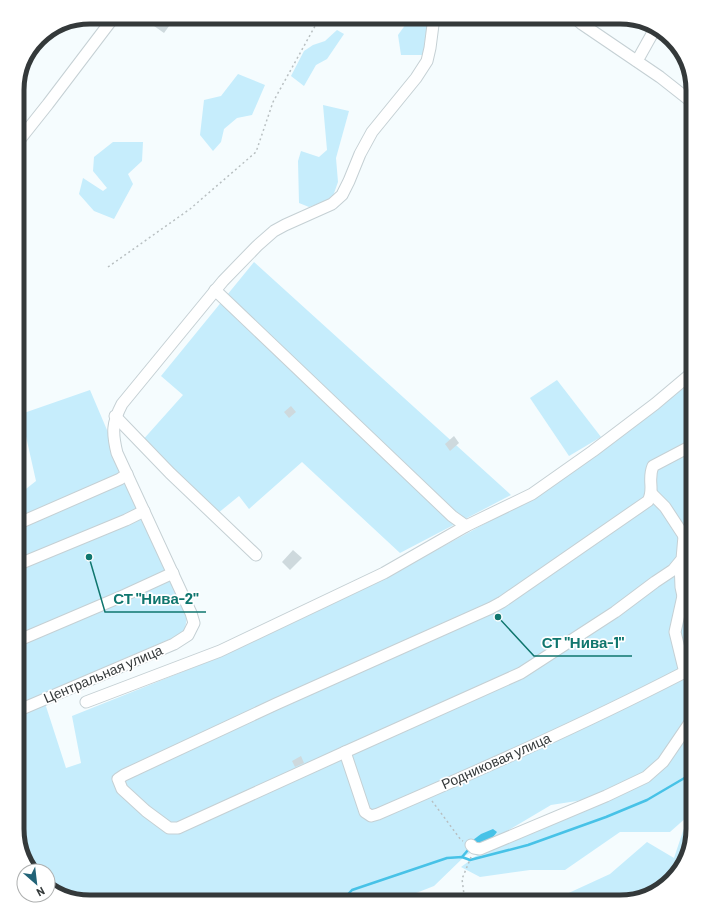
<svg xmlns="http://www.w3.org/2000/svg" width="710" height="919" viewBox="0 0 710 919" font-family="Barlow,sans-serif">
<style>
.green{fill:#c6edfc}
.water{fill:#47c2e7}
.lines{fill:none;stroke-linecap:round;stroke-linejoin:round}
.stream{stroke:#47c2e7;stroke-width:2.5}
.building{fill:#ced9dd}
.minor-casing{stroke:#c5d0d4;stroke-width:13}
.path{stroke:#b8bfc1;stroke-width:1.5;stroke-dasharray:2 3;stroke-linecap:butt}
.minor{stroke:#fff;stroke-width:11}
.labels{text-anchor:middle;stroke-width:3.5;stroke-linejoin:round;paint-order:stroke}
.street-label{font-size:14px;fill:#34393a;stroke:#fff}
.rim{fill:none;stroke:#34393a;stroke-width:5}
.leader{fill:none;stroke:#0f766e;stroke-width:1.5}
.callout-dot{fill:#0f766e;stroke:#fff;stroke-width:1.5}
.callout-label{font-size:15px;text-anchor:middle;font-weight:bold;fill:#0f766e;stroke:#fff;stroke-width:3.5;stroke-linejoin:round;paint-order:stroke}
</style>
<rect width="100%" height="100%" fill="#f5fcfe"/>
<g class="green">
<path d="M411,17H428L423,55H401L398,35Z"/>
<path d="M337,30L344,34L327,59L316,65L304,86L291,76L304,51L313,45L325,41Z"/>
<path d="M238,74L265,85L252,115L237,118L224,129L221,142L213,151L200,135L204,100L221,96Z"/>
<path d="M323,105L349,111L336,158L338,182L332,199L309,207L299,203L298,161L301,151L319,157L327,150Z"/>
<path d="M113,142H143L142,161L128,174L133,184L114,219L94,211L79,194L83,178L103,191L107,188L93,171L94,157Z"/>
<path d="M254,262L511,495L400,553L302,462L249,509L239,496L212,518L141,442L183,395L161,376Z"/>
<path d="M693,376V829L683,865L660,890L620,902H549L610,874L647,842L674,858L688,816L670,832H620L565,870H530L480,877L461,867L480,853L536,832L609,796L551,805L465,856L434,886L393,902H90L54,892L48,887V871H31L29,869L17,829V496L36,481L21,414L90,390L187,618L184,633L42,694L66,768L81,763L72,716L222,656L385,578L534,497Z"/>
<path d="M557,380L601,437L569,456L530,398Z"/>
</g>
<path class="water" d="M493,829L497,832C492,839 485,845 475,845L473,840L481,834Z"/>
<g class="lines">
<g class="stream">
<path d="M462,857L468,850"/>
<path d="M341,902L352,890L447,858L462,857L470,860L528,845L606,817L647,800L693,773"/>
</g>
</g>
<g class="building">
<path d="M161,17H165L172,22L164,33L154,26Z"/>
<path d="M291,406L296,412L289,418L284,412Z"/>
<path d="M454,436L459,443L450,451L445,444Z"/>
<path d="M293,550L302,558L290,570L282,562Z"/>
<path d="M301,756L304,763L295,767L292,761Z"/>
</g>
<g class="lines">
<defs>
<g id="minor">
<path d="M574,17L582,24L660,77L693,103"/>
<path d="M637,61L656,27"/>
<path d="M17,143L48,104L114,17"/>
<path d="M215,290L452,516L466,526"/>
<path d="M115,416L170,473L256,555"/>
<path d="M652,494L665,507L684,536"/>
<path d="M17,524L120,479L127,474"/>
<path d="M693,529L684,536L682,559L673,570L655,582L615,612L521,673L345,752L178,828H169L146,811L122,789L118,779L124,775L276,704L491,608L502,602L648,501C655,489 647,480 653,466L693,445"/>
<path d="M680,563L681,587L683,596H693"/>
<path d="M17,565L126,520L144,511"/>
<path d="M683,596L675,632L685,673"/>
<path d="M17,641L125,595L173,573"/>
<path d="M86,702L220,651L384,573L466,526L532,494L593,451L655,404L693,372"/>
<path d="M17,711L174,644L188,635L194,623L191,613L117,453C112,433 112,423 122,404L223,281L257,246L274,231L285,225L332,204L342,195L349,181L360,154L372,132L416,78L427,61L430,48L434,17"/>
<path d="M345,752L365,812L371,816L378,814C480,770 582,725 681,674L685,673"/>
<path d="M471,845L474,848L480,849L606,796L646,777L663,762L693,718"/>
</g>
</defs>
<use href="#minor" class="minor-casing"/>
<g class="path">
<path d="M108,267L190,209L256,152L273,102L320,17"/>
<path d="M432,801L461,840L463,841"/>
<path d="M465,902L462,879L471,857"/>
</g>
<use href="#minor" class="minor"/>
</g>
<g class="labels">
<g class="street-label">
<text transform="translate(103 674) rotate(-23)" y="5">Центральная улица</text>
<text transform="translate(496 761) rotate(-24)" y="5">Родниковая улица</text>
</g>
</g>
<path d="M0 0H710V919H0ZM90 24H620A66 66 0 0 1 686 90V829A66 66 0 0 1 620 895H90A66 66 0 0 1 24 829V90A66 66 0 0 1 90 24Z" fill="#fff" fill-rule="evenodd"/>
<path class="rim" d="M90 24H620A66 66 0 0 1 686 90V829A66 66 0 0 1 620 895H90A66 66 0 0 1 24 829V90A66 66 0 0 1 90 24Z"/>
<path class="leader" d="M89 557L105 612H206M498 617L534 656H632"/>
<g class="callout-dot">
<circle cx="89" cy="557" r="4"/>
<circle cx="498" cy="617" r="4"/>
</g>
<g class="callout-label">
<text x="156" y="604">СТ "Нива-2"</text>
<text x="583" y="648">СТ "Нива-1"</text>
</g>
<g transform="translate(36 883) rotate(152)"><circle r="19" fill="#ffffff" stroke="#aeb0b0"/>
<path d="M0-3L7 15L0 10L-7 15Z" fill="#226377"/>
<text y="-6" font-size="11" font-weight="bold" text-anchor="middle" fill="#34393a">N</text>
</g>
</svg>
